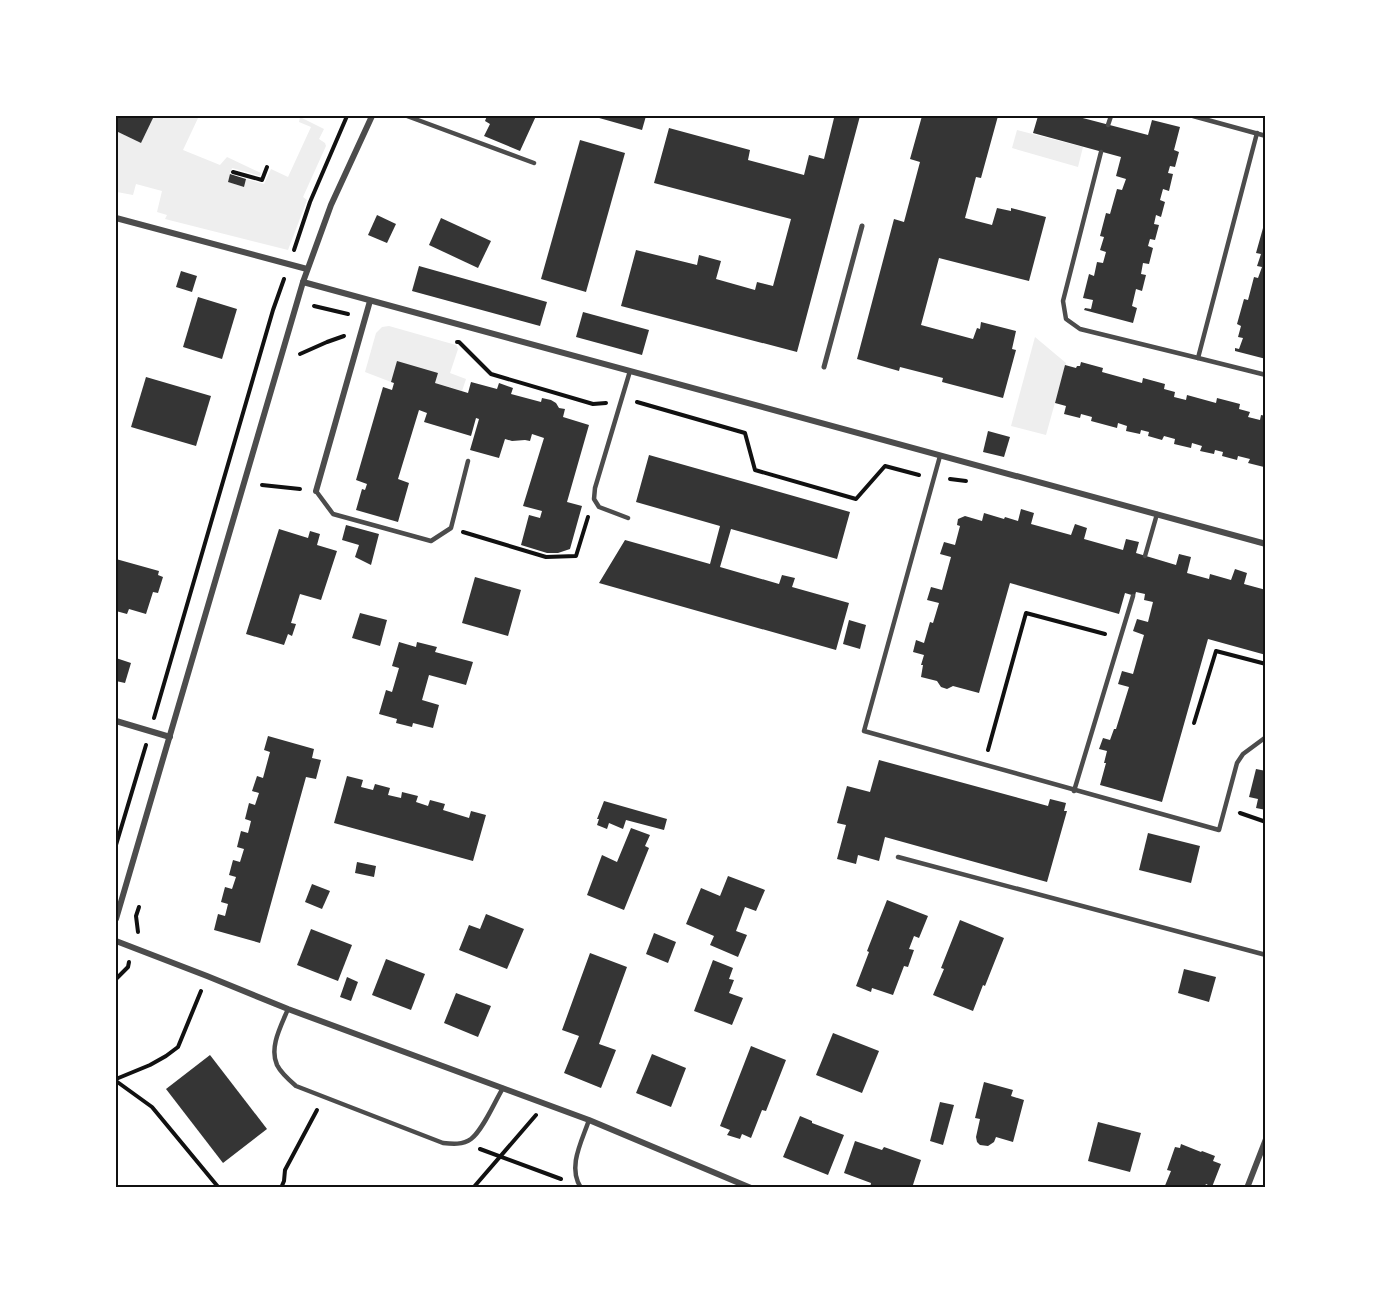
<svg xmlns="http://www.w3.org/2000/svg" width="1381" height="1303" viewBox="0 0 1381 1303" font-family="'Open Sans',sans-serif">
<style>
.green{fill:#eee}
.building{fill:#353535}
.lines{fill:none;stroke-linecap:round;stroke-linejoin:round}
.path{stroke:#111;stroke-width:4}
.service{stroke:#4c4c4c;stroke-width:4.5}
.pedestrian{stroke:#4c4c4c;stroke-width:5}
.minor{stroke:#4c4c4c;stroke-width:6}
.neatline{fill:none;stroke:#111;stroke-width:2}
</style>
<rect width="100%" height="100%" fill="#fff"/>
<g class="green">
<path d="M154,116H199L183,150L220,165L227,157L261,173L260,176L232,168L228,182L244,187L246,179L264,184L271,169L288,177L311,127L299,122L300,117L324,129L319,139L325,143L326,146L303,197L307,200L288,250L165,219L167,215L157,212L162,191L136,184L133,195L117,192L116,195V131L141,143Z"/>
<path d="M1017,130L1083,147L1078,167L1012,148Z"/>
<path d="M389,326L456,345L458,349L450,373L466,379L462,391L435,383L438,373L391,382L365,372L376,333L382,327Z"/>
<path d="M1035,337L1066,363L1046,435L1011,426Z"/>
</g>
<g class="building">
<path d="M116,116H154L141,143L116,131Z"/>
<path d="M487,116H536L520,151L484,136L490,124L485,121Z"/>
<path d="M592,116H646L642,130Z"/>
<path d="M827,116H860L797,352L621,306L636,250L697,265L699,255L721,261L716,279L755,290L757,282L773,286L791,219L654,183L669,128L750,150L748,160L804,175L809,155L824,159L834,118Z"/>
<path d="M922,116H998L981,178L976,177L965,218L992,225L997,208L1011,211V208L1046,217L1029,281L939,258L921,325L973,339L977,328L980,329L981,322L1016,331L1012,349L1016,350L1003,398L942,382L943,378L900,367L899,371L857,359L894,219L904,222L920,162L910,159Z"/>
<path d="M1038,116H1075L1148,135L1152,120L1180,127L1174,150L1179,152L1175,167L1170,166L1168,173L1173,174L1169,191L1163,189L1160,200L1165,202L1161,217L1156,215L1154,224L1159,225L1155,240L1150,239L1148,246L1153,248L1149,264L1143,263L1141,274L1146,275L1142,291L1136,289L1132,306L1137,308L1133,323L1084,310L1085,308L1091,309L1093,300L1083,298L1089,274L1094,276L1097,262L1103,263L1106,252L1100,250L1104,237L1100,236L1106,213L1110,214L1117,189L1122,190L1126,179L1116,176L1121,157L1033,133Z"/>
<path d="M580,140L625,153L586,292L541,279Z"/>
<path d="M230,174L246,179L244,187L228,182Z"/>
<path d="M377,215L396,224L387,243L368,235Z"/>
<path d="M441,218L491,241L478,268L429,245Z"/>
<path d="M1263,228H1266V359L1235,351V348L1239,349L1243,338L1238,337L1241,326L1237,324L1244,299L1248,300L1254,277L1258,278L1262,267L1257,266L1261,254L1256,253Z"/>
<path d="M419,266L547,302L540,326L412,291Z"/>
<path d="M181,271L197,276L192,292L176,287Z"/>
<path d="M198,297L237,309L222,359L183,347Z"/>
<path d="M583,312L649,330L642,355L576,337Z"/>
<path d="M397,361L438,373L435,383L468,393L471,382L497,389L499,383L513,388L511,394L541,402L542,398L551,400L556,403L559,408L565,409L563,417L589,425L567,502L582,506L570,549L558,553H547L521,545L529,515L540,518L542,511L523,506L544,438L532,434L530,441L525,440L512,441L505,439L499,458L470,450L479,419L476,418L471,436L424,422L427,413L419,410L398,479L409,483L398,522L356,510L362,489L365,490L367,484L356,480L383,387L392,390L394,383L391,382Z"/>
<path d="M1081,362L1103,368L1102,372L1142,383L1143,378L1165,384L1164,389L1175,392L1174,397L1186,400L1187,395L1216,403L1217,398L1240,404L1239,409L1250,412L1248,417L1260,420L1261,415L1266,416V463L1264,467L1248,463L1250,459L1238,456L1237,460L1222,456L1223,452L1215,450L1214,454L1200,451L1202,446L1192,443L1191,448L1174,444L1175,439L1164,436L1162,440L1148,436L1149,432L1141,430L1140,434L1126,431L1127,426L1118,423L1117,428L1091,421L1092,417L1081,414L1080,418L1064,414L1066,406L1055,403L1065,365L1076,368L1077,366H1080Z"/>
<path d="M146,377L211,396L196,446L131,427Z"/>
<path d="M988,431L1010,437L1004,457L983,452Z"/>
<path d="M649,455L850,512L837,559L731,529L720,567L779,584L782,575L795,578L792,587L849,603L836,650L599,583L625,540L710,564L720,526L636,502Z"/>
<path d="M1021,509L1034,513L1031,524L1071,535L1075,524L1087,528L1084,539L1123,550L1126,539L1139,542L1136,553L1176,565L1179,554L1191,557L1187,573L1209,579L1210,574L1231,580L1235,569L1247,573L1244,584L1266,590V655L1208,639L1162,802L1100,785L1106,763H1104L1107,751L1099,749L1103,738L1110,740L1114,729H1116L1129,687L1118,684L1122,671L1133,674L1144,635L1133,631L1137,619L1148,622L1153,602L1144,600L1145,594L1136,592L1135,596L1125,593L1119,614L1010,583L979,693L953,686L947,689L941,687L937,681L921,677L923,665H921L924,655L913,652L916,640L924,643L930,622L933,623L939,603L927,600L931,587L942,590L951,557L940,554L944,542L955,545L960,526L957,525L958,519L965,516L982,521L984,513L1004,519L1005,517L1018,521Z"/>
<path d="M346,525L379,534L371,565L355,557L359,545L342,540Z"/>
<path d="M279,529L308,538L310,531L320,534L317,545L337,551L321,600L300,594L291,623L296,624L292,636L288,634L284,645L246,634Z"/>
<path d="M116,559L159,571L158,575L163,577L158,593L153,592L146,614L129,609L127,614L116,611Z"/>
<path d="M475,577L521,590L508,636L462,623Z"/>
<path d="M360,613L387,620L380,646L352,638Z"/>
<path d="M849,620L866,625L860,649L843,644Z"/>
<path d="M399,642L416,647L417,642L437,647L435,652L473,662L466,685L429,675L422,700L439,705L433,728L413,723L412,727L396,723L397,719L379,714L386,690L392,692L399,668L392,666Z"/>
<path d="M116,658L131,663L125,683L116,681Z"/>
<path d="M268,736L314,749L312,758L321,760L316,779L306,777L260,943L214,930L218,914L225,916L228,904L221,902L225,887L232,889L236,877L229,875L233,860L240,862L244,849L237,847L241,831L248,833L251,821L245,819L249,803L255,805L259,793L252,791L257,776L263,778L270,752L264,750Z"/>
<path d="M879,760L1048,806L1050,799L1066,803L1064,811H1067L1047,882L885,837L879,861L858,855L856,864L837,859L846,825L837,823L847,786L870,792Z"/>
<path d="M1256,769L1266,771V810L1256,808L1258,799L1249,797Z"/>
<path d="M347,776L363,780L361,787L373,790L375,784L390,788L388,795L401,798L402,792L418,796L416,802L428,806L430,800L445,804L443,810L469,818L471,811L486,815L473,861L334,823Z"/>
<path d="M604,801L667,819L664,830L626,820L623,829L609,823L607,829L597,825L599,819H597Z"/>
<path d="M631,828L650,835L645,846L649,848L624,910L587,895L602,855L617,862Z"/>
<path d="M1148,833L1200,846L1191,883L1139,870Z"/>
<path d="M357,862L376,866L374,877L355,873Z"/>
<path d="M728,876L765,890L756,911L745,907L736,931L747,935L738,957L710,945L714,936L686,924L701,888L720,896Z"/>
<path d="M312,884L330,891L322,909L305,902Z"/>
<path d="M887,900L928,916L919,938L914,936L909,949L914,950L908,967L904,966L893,995L872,988L871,992L856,986L869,952L867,951Z"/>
<path d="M486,914L524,929L507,969L459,950L469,925L480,929Z"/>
<path d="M960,920L1004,938L985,986L983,985L973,1011L933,995L944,969L941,968Z"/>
<path d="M311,929L352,945L338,981L297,965Z"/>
<path d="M654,933L676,942L668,963L646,954Z"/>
<path d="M590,953L627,967L599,1044L616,1050L601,1088L564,1073L579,1036L562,1030Z"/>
<path d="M386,959L425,974L411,1010L372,995Z"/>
<path d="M713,960L733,968L729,979L734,980L729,993L743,998L732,1025L694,1011Z"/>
<path d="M1184,969L1216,977L1209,1002L1178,993Z"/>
<path d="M347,977L358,982L351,1001L340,997Z"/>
<path d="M456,993L491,1006L478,1037L444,1023Z"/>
<path d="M833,1033L879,1051L862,1093L816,1075Z"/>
<path d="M751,1046L786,1060L766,1111L762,1110L751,1138L742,1134L740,1139L727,1135L730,1130L720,1126Z"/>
<path d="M652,1054L686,1068L671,1107L636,1093Z"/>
<path d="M210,1055L267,1129L223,1163L166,1089Z"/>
<path d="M984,1082L1013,1090L1011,1096L1024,1100L1013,1142L996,1137L994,1142L988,1146L980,1145L977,1142L976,1137L980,1119L975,1118Z"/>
<path d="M940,1102L954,1105L943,1145L930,1141Z"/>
<path d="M800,1116L812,1121V1123L844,1135L828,1175L783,1157Z"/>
<path d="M1098,1122L1141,1133L1130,1172L1088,1161Z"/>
<path d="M855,1141L882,1150L884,1147L921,1160L912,1188H870L871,1183L844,1173Z"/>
<path d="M1181,1144L1201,1152L1202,1151L1215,1156L1213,1161L1221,1164L1212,1187L1206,1184L1204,1188H1164L1171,1171L1167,1170L1175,1147L1180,1148Z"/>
</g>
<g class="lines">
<g class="path">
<path d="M233,172L262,180L267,167"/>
<path d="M294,250L310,202L347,116"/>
<path d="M314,306L348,314"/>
<path d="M457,342H459L491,374L593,404L606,403"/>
<path d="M300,354L327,342L344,336"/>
<path d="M637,402L745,433L755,470L856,499L885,466L919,475"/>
<path d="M950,479L966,481"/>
<path d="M262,485L300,489"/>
<path d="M463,532L546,557L576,556L588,517"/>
<path d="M154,718L273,310L284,279"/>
<path d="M1194,723L1216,651L1266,664"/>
<path d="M988,750L1026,613L1105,634"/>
<path d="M1240,813L1266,822"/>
<path d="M116,845L146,745"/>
<path d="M138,932L136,916L139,907"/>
<path d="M116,979L128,967L129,962"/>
<path d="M116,1079L150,1065L166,1056L178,1047L201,991"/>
<path d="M116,1081L152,1107L219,1188"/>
<path d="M480,1149L561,1179"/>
<path d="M281,1188L284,1181L285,1170L317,1110"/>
<path d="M473,1188L536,1115"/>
</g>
<g class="service">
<path d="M407,116L534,163"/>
<path d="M1193,116L1266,136"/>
<path d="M1108,125L1111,116"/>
<path d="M1101,152L1063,301L1066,319L1080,329L1198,358L1266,375"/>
<path d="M1198,358L1257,133"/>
<path d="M940,456L864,731L1219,830L1237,763L1243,754L1266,737"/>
<path d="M316,491L333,514L431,541L451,528L468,461"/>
<path d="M628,518L599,507L594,499L595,488L630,371"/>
<path d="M1145,556L1157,514"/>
<path d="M1074,791L1133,596"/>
<path d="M898,857L1266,955"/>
<path d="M288,1009C281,1026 269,1047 277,1065C281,1073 289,1080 296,1086L443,1143C452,1144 463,1145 471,1139C483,1130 495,1101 503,1088"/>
<path d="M581,1188C567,1167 582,1141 589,1120"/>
</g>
<path class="pedestrian" d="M824,367L862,226"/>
<g class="minor">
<path d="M116,218L307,269"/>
<path d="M303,282L1266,544"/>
<path d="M316,491L370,301"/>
<path d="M116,721L170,737"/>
<path d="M116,919L303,282L331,205L372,116"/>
<path d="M116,941L207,976L288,1009L589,1120L751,1188"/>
<path d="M1247,1188L1266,1139"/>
</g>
</g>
<rect width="1381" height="1303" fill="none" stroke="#ffffff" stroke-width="234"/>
<rect x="117" y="117" width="1147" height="1069" class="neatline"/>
</svg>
